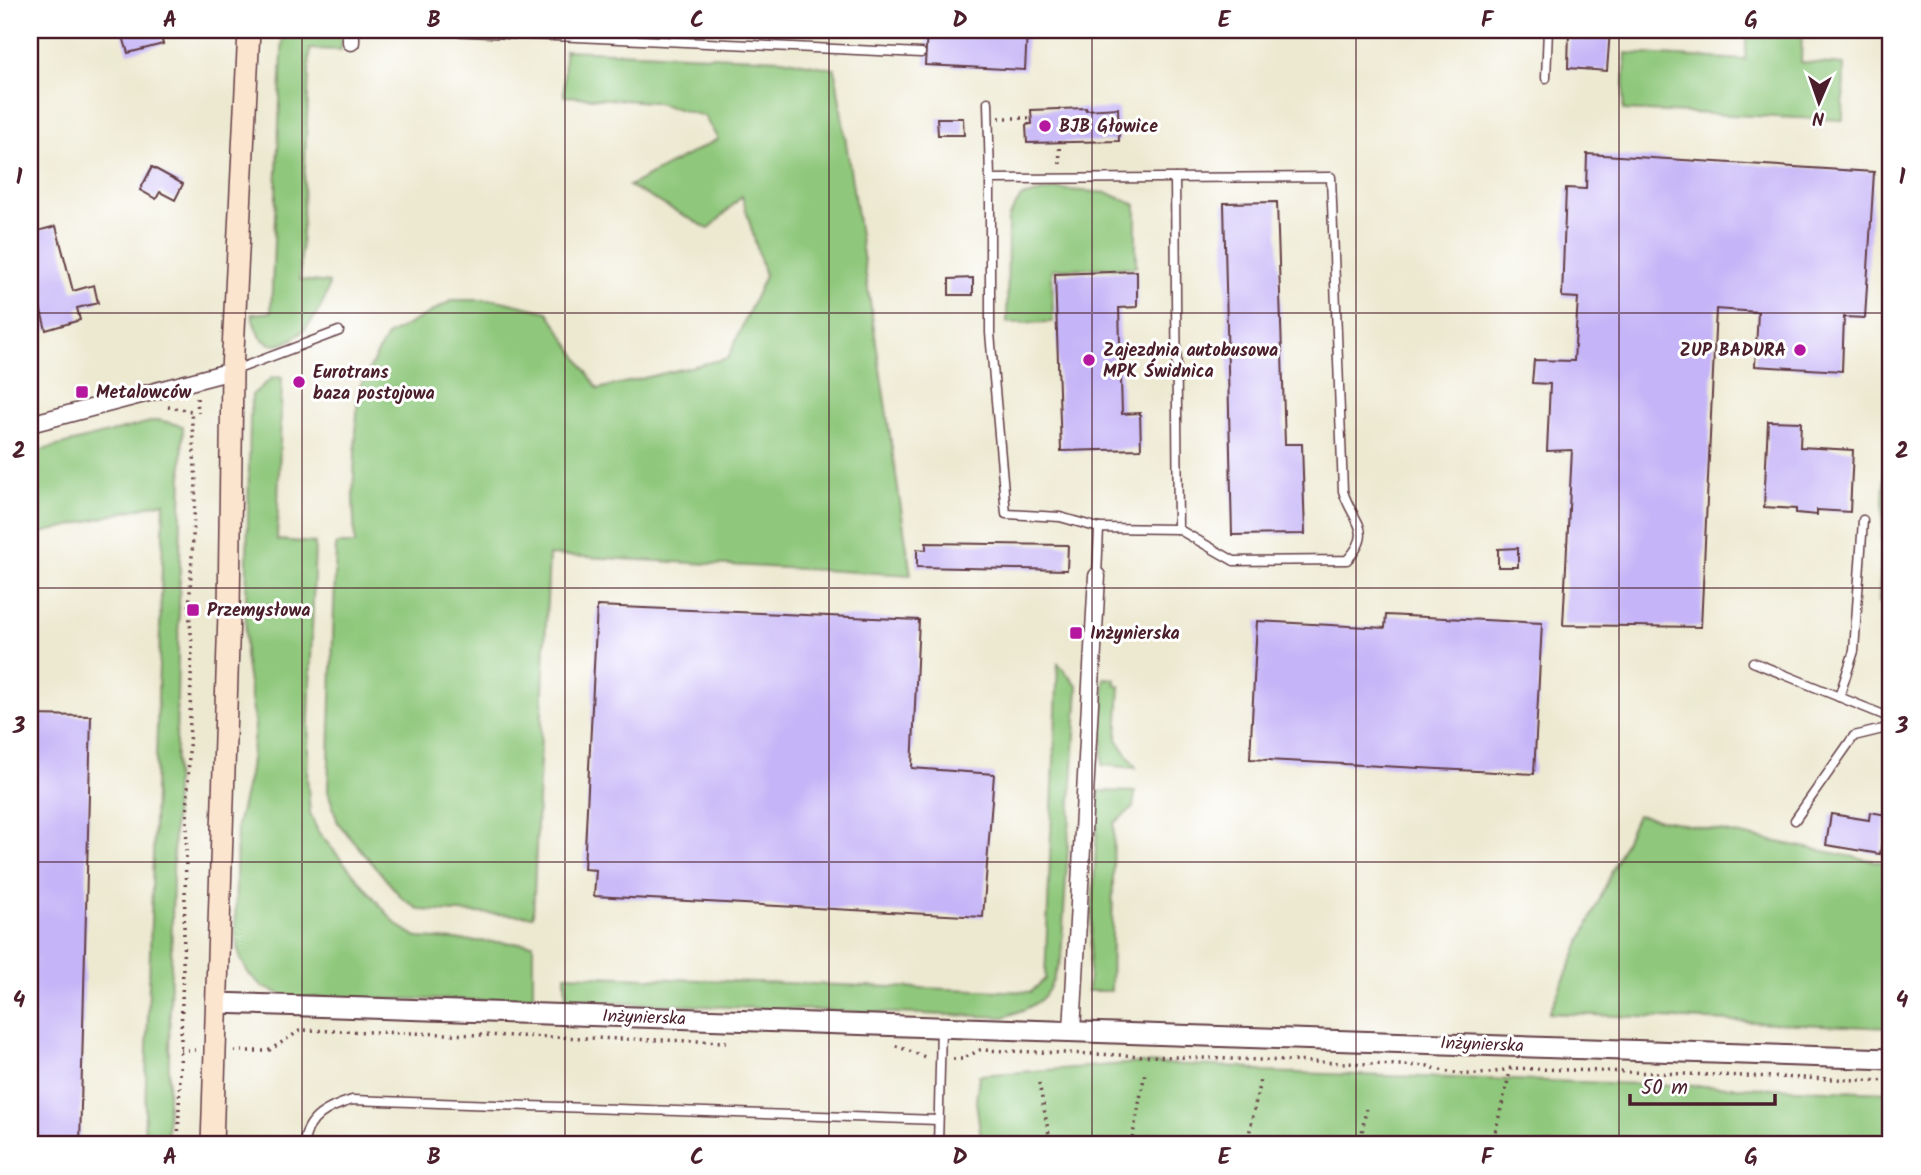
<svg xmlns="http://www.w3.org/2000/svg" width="1921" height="1175" viewBox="0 0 1921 1175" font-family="Kalam,sans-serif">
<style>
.green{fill:#8fc87b;stroke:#6c7453;stroke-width:2}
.building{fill:#c5b4f7}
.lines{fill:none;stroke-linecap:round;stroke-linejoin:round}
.service-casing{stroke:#623d44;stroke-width:11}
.minor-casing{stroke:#623d44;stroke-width:19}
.tertiary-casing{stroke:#623d44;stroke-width:23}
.secondary-casing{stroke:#623d44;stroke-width:24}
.path{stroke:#623d44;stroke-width:3.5;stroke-dasharray:2 5;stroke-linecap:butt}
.service{stroke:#fff;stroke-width:8}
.minor{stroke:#fff;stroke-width:16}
.tertiary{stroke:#fff;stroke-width:19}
.secondary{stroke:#fce5cf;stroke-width:21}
.grid{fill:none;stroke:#4a1f2b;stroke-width:2;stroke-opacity:0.55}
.poi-dot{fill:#b5179e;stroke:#fff;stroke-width:2.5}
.labels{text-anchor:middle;stroke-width:6;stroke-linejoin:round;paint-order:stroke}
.poi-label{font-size:18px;font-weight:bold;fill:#4a1f2b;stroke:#fff;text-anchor:start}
.street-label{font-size:18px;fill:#4a1f2b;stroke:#fff}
.neatline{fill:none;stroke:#4a1f2b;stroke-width:2.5}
.grid-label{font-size:23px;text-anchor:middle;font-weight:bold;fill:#4a1f2b}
</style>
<rect width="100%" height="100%" fill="#fff"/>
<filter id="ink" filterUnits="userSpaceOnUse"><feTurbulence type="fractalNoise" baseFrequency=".0143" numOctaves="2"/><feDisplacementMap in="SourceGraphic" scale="14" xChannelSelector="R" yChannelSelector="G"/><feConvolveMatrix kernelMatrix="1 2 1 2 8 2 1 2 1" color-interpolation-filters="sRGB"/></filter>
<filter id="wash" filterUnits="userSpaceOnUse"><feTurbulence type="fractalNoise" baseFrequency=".00686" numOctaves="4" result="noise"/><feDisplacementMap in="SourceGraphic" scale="28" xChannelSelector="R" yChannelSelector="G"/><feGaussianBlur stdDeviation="1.57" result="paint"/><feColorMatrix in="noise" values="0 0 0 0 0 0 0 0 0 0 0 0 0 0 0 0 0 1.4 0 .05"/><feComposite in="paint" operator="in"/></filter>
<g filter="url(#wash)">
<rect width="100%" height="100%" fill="#ede9d1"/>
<g class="green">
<path d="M283,30H342L341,50L310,49L300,280L329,283C324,323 264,381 252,314L271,312Z"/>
<path d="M1747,30H1802L1801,62L1844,65L1843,120L1623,110L1626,53L1745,60Z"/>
<path d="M565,50L782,59L835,69L911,575L549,555L533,916L420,910L402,898L338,823L328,791L336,544H355L353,497L358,390L387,336L453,300H497L548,312L598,389L728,358L765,276L742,196L709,229L629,186L718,139L704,116L653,102L564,96Z"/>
<path d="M1056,189L1108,193L1136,205V267L1052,269L1053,322L1007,323L1008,218L1021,197Z"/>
<path d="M282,377L277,540L315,543L307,777L310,813L318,832L396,924L418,938L533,944V1001L288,997L263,987L249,974L240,958L235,930L237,826L249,775L255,725L245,656L250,420L252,395L272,378Z"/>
<path d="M1887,411H1891V603L1879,602Z"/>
<path d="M158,420L183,426L167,1145H144L164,502L30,536V453Z"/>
<path d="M1058,663L1078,687L1061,959C1046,1001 1045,1002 1004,1017L566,1001L565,975L1031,992L1045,979Z"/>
<path d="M1104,678L1115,679V685L1120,686L1117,739L1136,768L1102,765Z"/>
<path d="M1099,791L1135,792L1133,808L1114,823L1111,991H1088Z"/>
<path d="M1637,815L1891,864V1028L1549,1013Z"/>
<path d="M1139,1063L1243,1067L1264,1072L1891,1092V1145H982L976,1101L979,1075Z"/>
</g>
<g id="blocks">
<g class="building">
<path d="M121,30H159L163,44L128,53Z"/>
<path d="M927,30H1027L1025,70L925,65Z"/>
<path d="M1569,30H1610L1607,71L1568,68Z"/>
<path d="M1086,108V110L1118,108L1119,141L1027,143L1026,125L1032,124L1031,110Z"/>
<path d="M937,118H963L964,135H938Z"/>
<path d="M1587,154L1874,172L1865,318L1844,317L1842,371L1755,366L1758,312L1716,309L1701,627L1563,625L1572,450L1547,451L1550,384L1532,383L1534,360L1574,361L1578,298L1562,297L1566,188L1586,189Z"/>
<path d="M152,167L183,184L175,200L160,192L156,199L140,190Z"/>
<path d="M1277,202L1285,444H1302L1305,534L1232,535L1224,203Z"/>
<path d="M56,226L73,291L94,285L98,303L77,308L80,320L46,330L30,269V233Z"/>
<path d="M1137,271V307L1119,308L1122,414L1140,413L1141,449L1061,451L1055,274Z"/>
<path d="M973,278V295H949V279Z"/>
<path d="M1768,421L1801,422L1800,447L1853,450L1850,512L1817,510V515L1796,513V509L1764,507Z"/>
<path d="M926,543L1068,545L1067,570L917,567V549L926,550Z"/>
<path d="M1518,548V567H1498V549Z"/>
<path d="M597,606L919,620L912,768L994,774L983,917L594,896L596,870L584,869Z"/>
<path d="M1386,615L1542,623L1534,774L1250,759L1257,621L1385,628Z"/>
<path d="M30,715L91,716L80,1145H30Z"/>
<path d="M1870,812L1887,815L1880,854L1826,845L1831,814L1869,820Z"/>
</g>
</g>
</g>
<g filter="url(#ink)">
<use href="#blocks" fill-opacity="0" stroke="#623d44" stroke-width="2"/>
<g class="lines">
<defs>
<g id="service">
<path d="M426,30L921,53"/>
<path d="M1546,78L1548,30"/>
<path d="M988,102L990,179"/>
<path d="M235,370L339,331"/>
<path d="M1099,528L1060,517L1006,514L990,333V179L1331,177L1343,491C1352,522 1376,530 1347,560L1234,561L1178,529"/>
<path d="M1097,576L1099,528L1178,529L1175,178"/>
<path d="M1753,662L1891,718"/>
<path d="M1839,697L1854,651L1863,520"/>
<path d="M1795,820L1854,736L1891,727"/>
<path d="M304,1145C306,1117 329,1107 352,1100L938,1120"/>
<path d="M938,1145L941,1028"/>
</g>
<g id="minor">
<path d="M351,42V30"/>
<path d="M30,424L232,371"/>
<path d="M1072,1031L1097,576"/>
</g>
<path id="tertiary" d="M216,1003L1891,1059"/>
<path id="secondary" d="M212,1145L229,613L232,371L249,30"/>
</defs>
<use href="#service" class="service-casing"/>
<use href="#minor" class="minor-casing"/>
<use href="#tertiary" class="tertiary-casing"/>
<use href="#secondary" class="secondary-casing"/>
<g class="path">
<path d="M999,118H1029V124"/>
<path d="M1059,141L1060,167"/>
<path d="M197,398L198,413"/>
<path d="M168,407L191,411L196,482L189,611L192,645L178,1145"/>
<path d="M896,1046L928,1058"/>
<path d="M180,1050H195"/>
<path d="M234,1051H268L301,1030L731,1042"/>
<path d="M953,1059H962L980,1050L1428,1066C1455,1076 1482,1077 1511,1068L1891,1081"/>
<path d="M1039,1083L1051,1145"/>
<path d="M1131,1145L1145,1073"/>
<path d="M1247,1145L1260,1080"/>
<path d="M1360,1145L1366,1109"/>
<path d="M1492,1145L1511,1068"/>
</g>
<use href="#service" class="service"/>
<use href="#minor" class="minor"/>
<use href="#tertiary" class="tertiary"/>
<use href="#secondary" class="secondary"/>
</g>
</g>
<path class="grid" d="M302,30V1145M565,30V1145M829,30V1145M1092,30V1145M1356,30V1145M1619,30V1145M30,313H1891M30,588H1891M30,862H1891"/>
<g class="poi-dot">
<circle cx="1045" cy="126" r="7"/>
<circle cx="1800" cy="350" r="7"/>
<circle cx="1089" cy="360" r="7"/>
<circle cx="299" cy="382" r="7"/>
<rect x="75" y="385" width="14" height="14" rx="3.5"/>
<rect x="186" y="603" width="14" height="14" rx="3.5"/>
<rect x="1069" y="626" width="14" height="14" rx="3.5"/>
</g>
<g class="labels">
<g class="poi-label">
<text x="1059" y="132">BJB Głowice</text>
<text x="1103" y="356">Zajezdnia autobusowa<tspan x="1103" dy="21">MPK Świdnica</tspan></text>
<text x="1786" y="356" text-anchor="end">ZUP BADURA</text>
<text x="313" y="378">Eurotrans<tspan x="313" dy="21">baza postojowa</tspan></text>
<text x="96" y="398">Metalowców</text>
<text x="207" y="616">Przemysłowa</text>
<text x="1090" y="639">Inżynierska</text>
</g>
<g class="street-label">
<text transform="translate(644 1017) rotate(2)" y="6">Inżynierska</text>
<text transform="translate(1482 1044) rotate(2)" y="6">Inżynierska</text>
</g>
</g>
<rect width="1921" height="1175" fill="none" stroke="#fff" stroke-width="77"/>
<g transform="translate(1819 102) rotate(182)" stroke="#ffffff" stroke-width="5" paint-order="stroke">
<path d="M0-5L12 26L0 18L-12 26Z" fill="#4a1f2b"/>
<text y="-10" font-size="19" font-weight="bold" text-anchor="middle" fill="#4a1f2b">N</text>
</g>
<path d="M1630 1094v10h145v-10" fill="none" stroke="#4a1f2b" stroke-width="3.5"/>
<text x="1641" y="1094" font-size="21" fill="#4a1f2b" stroke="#ffffff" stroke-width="5" paint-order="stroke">50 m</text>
<rect x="38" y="38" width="1844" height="1098" class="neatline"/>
<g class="grid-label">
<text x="170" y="27">A</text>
<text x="434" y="27">B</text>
<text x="697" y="27">C</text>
<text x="960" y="27">D</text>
<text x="1224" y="27">E</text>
<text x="1487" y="27">F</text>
<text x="1751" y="27">G</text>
<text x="19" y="184">1</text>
<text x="1902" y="184">1</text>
<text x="19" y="458">2</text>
<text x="1902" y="458">2</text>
<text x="19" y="733">3</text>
<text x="1902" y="733">3</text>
<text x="19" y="1007">4</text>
<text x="1902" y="1007">4</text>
<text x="170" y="1164">A</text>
<text x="434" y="1164">B</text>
<text x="697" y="1164">C</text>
<text x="960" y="1164">D</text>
<text x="1224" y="1164">E</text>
<text x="1487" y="1164">F</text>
<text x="1751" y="1164">G</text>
</g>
</svg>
